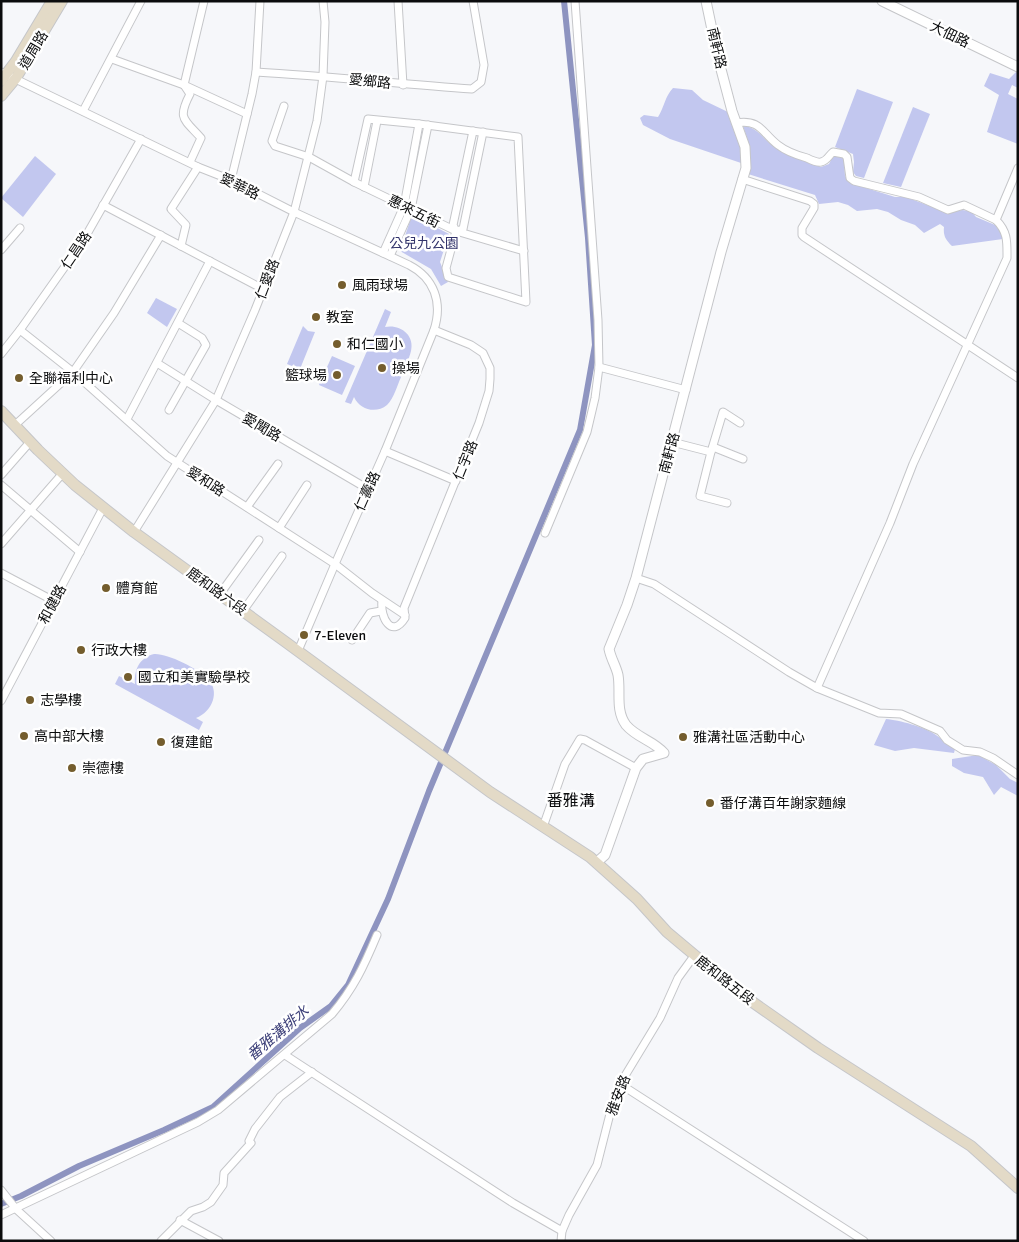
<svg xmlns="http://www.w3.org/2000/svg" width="1019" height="1242" viewBox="0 0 1019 1242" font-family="Signika,'Noto Sans TC',sans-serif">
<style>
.green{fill:#c2c7ef}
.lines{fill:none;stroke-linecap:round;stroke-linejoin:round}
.canal{stroke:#8e94c0;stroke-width:6}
.minor-casing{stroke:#c5c6c9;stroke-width:9}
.tertiary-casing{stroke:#c5c6c9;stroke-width:11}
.secondary-casing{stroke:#c5c6c9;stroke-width:12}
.minor{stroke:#fff;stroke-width:7}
.tertiary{stroke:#fff;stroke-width:9}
.secondary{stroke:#e3dac7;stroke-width:10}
.poi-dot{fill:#745d2d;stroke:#fff;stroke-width:2}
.labels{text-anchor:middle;stroke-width:5;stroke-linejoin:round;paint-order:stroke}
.street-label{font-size:14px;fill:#0b0c0d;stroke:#fff}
.park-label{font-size:14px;fill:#32336b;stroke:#fff}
.poi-label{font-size:14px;fill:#0b0c0d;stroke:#fff;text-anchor:start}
.water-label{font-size:15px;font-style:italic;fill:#3d4079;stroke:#fff}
.quarter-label{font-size:16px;fill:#0b0c0d;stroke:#fff}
</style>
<rect width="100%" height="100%" fill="#f6f7fa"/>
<g class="green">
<path d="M1016,72L1018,73V88L1012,85L1008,94L1018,99V144L987,132L999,95L984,86L990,73L1009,79Z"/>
<path d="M673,88L692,90L703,100L728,112L743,150L741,163L670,139L643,125L640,118L644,115L658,117C664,108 665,96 673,88Z"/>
<path d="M857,89L893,102L864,178L856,176L853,172L854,162L853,154L835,147Z"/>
<path d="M913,107L930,114L901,187L883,183Z"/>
<path d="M743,126C759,127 764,141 776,148C789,156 806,161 821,167L829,164L832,158L838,155L844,159L845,176L850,183L895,197H906L948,213L962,210L971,211L976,217L995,225L1001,232L1003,239L952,246C946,240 943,236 944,227L940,224L924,233L915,225L901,220L888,212L877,209L857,211L848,205L838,202L819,204L815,195L748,174C753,156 749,143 743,126Z"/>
<path d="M35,156L56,174L23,217L1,198Z"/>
<path d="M412,215L449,234L440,262L448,282L441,286L431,269L400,251Z"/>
<path d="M156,298L177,309L167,327L147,313Z"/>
<path d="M385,309L391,312L385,327C399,324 415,334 411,351C409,360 404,368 401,377C397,386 394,398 387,405C376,414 360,410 354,397L351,404L345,402Z"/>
<path d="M303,326L308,331L315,332L300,369L295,367L294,364L292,366L287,364Z"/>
<path d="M332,356L355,366L342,395L319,385Z"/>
<path d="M154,654C167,653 197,668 207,678C221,691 212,712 196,718L203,722L199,730L115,684L119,676L135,684C134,670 139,658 154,654Z"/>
<path d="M886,719C899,720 925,727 936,735C942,739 948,745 955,749L954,753L914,748L895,751L874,745Z"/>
<path d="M978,755L996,765L1010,779L1018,783V796L1001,787L994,795L983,777L964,773L952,766V759Z"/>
</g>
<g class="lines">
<path class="canal" d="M1,1204L21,1196L79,1166L164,1130L213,1107L300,1028L331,1006L348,985L388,899L429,791L580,430L595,345L588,238L564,1"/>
<defs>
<g id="minor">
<path d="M398,1L403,85"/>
<path d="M112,59L184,85L247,114"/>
<path d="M1,72L198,167L231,180L294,212L409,265C434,278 443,302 434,330L385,451L335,564L298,651"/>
<path d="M256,72C328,76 400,84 472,89L481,82L484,65L473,1"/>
<path d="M284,106L272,141L275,146L309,157L354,182L456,231L524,251"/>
<path d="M83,111L141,1"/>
<path d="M736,123C761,119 762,133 778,145C787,152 796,155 807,158C811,160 817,163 821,162C827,161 829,155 833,152L844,154L847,157L850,178L854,181L919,197L948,210L964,205L996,220"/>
<path d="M190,162L201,138C184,119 177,119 190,94L184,85L204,1"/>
<path d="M742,179L810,201L814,204V208L802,228V235L804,237L1018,378"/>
<path d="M231,180L252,94L256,72L260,1"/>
<path d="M354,182L368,119L419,124L518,137L526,302L448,277L446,268L456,231"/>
<path d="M364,187L377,121"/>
<path d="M103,205L263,289"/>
<path d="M456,231L463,229L483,132"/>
<path d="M456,231L453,225L473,131"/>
<path d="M181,246L186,225L171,209L198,167"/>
<path d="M1,250L20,228"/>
<path d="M383,253L404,206L419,124"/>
<path d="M390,256L411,209L428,125"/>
<path d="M20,330L73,372L167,456L335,564L372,593L405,615"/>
<path d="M1,354L20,330L83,241L141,139"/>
<path d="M157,363L216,400L368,489"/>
<path d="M599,367L686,390"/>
<path d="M169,410L206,345L202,338L178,323"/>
<path d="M127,419L210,261"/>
<path d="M15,425L73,372L114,313L161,235"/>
<path d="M672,442L711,452"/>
<path d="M713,447L743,459"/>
<path d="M385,451L456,481"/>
<path d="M1,475L30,442"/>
<path d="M1,485L80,552"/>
<path d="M727,503L700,496L711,452L723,412L740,423"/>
<path d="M247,507L278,464"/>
<path d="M279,528L307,485"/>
<path d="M134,532L216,400L255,310L294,212L317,121L323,76L325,22L323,1"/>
<path d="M545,533L587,432L595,398L599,367L598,320L575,1"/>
<path d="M1,544L63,473"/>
<path d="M1,573L54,601"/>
<path d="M636,578L654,584L789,672L817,688L879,713L901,714L940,731L947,740L963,750L980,752L993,758L1018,775"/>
<path d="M220,594L259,540"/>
<path d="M382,601C380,618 392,639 405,618L404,608L479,423L489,391L490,379V368L483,353L471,345L434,330"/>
<path d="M243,611L282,556"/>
<path d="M352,640L370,613L381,611"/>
<path d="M817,688L890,523L913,464L1007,258C1007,242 1008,232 996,220L1018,168"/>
<path d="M1,701L103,508"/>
<path d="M543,827L565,764L580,739L585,740L636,768"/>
<path d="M285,1055L513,1203L562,1231"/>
<path d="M620,1084L864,1241"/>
<path d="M1,1190L16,1209L51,1241"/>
<path d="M1,1215L198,1122L218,1110L332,1014C354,988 364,966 377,935"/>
<path d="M180,1220L219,1241"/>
<path d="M161,1241L191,1211L203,1207L211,1202L223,1185L224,1173L251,1143L249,1141L255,1129L280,1097L312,1072"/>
<path d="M561,1241L562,1231L569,1215L597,1165L613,1102L620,1084L660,1018L678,978L694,956"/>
</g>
<g id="tertiary">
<path d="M882,1L1018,67"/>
<path d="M597,862L605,855L636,768L643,759L664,753C654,741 637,738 626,725C615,710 621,692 618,675C616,666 611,659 609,649L627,605L636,578L721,252L746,168L745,147L732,111L718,58L706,1"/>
</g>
<g id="secondary">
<path d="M1,81L16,61L52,1"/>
<path d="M1,96L16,78L62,1"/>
<path d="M1,411L38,450L75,485L134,532L287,643L490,792L590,857L637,899L667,932L741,994L818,1048L971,1146L1018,1188"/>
</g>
</defs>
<use href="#minor" class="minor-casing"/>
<use href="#tertiary" class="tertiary-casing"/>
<use href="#secondary" class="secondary-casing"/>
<use href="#minor" class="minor"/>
<use href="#tertiary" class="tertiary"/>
<use href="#secondary" class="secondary"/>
</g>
<g class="poi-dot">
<circle cx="342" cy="285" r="5"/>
<circle cx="316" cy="317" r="5"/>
<circle cx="337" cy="344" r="5"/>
<circle cx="382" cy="368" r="5"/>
<circle cx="337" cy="375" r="5"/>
<circle cx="19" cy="378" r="5"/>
<circle cx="106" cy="588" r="5"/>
<circle cx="304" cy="635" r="5"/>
<circle cx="81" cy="650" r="5"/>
<circle cx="128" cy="677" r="5"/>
<circle cx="30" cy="700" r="5"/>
<circle cx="24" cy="736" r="5"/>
<circle cx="683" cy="737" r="5"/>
<circle cx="161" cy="742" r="5"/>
<circle cx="72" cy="768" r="5"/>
<circle cx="710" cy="803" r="5"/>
</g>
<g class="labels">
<g class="street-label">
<text transform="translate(950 34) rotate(26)" y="5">大佃路</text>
<text transform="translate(717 48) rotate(77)" y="5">南軒路</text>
<text transform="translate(33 50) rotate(-59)" y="5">道周路</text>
<text transform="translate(370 81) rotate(6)" y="5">愛鄉路</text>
<text transform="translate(240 186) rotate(26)" y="5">愛華路</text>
<text transform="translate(414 211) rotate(26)" y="5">惠來五街</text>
<text transform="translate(76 250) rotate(-56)" y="5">仁昌路</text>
<text transform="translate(267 279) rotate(-69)" y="5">仁愛路</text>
<text transform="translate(262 427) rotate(30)" y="5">愛聞路</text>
<text transform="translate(669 453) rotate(-75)" y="5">南軒路</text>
<text transform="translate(465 460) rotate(-68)" y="5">仁宇路</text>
<text transform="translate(206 481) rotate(33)" y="5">愛和路</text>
<text transform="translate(367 491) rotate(-66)" y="5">仁壽路</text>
<text transform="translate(217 591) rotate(36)" y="5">鹿和路六段</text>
<text transform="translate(52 604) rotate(-62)" y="5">和健路</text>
<text transform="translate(725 980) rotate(38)" y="5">鹿和路五段</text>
<text transform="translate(618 1095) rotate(-69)" y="5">雅安路</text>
</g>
<g class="park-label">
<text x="424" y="248">公兒九公園</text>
</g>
<g class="poi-label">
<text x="352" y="290">風雨球場</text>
<text x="326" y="322">教室</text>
<text x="347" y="349">和仁國小</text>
<text x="392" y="373">操場</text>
<text x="327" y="380" text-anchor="end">籃球場</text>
<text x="29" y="383">全聯福利中心</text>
<text x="116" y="593">體育館</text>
<text x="314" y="640">7-Eleven</text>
<text x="91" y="655">行政大樓</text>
<text x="138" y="682">國立和美實驗學校</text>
<text x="40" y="705">志學樓</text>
<text x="34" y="741">高中部大樓</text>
<text x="693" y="742">雅溝社區活動中心</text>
<text x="171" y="747">復建館</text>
<text x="82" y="773">崇德樓</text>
<text x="720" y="808">番仔溝百年謝家麵線</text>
</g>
<g class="water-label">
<text transform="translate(278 1033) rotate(-40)" y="5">番雅溝排水</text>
</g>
<g class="quarter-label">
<text x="571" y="806">番雅溝</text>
</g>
</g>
<rect width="1019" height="1242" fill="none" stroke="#0b0c0d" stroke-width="5"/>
</svg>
